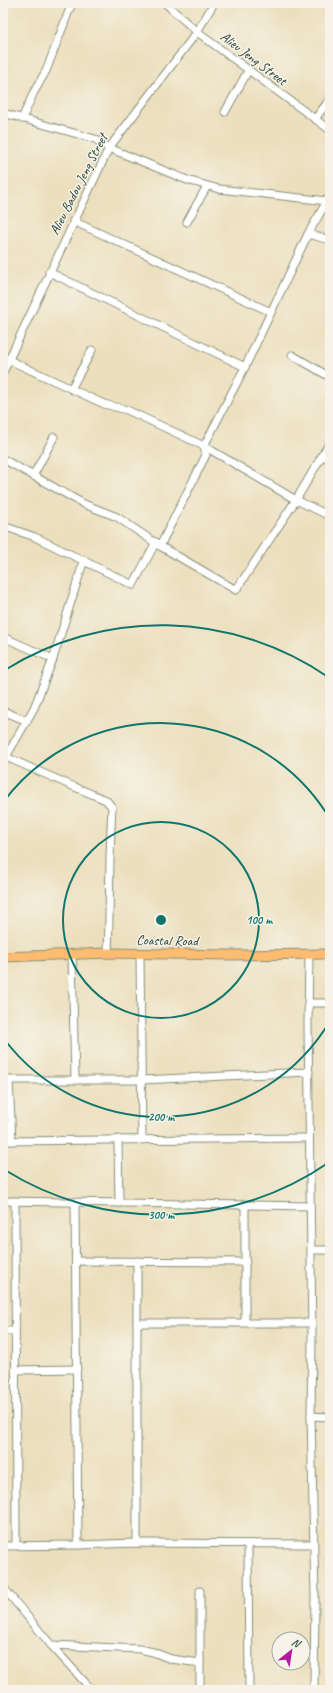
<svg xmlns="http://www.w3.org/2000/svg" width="333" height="1693" viewBox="0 0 333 1693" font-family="Caveat,sans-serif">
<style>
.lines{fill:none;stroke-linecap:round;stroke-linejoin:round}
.minor-casing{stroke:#868e78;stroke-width:9}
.major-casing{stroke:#868e78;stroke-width:11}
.minor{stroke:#fff;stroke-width:7}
.major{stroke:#fdbc70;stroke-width:9}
.ring{fill:none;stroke:#0f766e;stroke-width:2}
.labels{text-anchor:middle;stroke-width:3;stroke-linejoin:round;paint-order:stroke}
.street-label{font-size:14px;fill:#1f3d34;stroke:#f7f3e8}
.centre{fill:#0f766e;stroke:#f7f3e8;stroke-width:2}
.ring-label{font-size:12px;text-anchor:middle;font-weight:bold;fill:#0f766e;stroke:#f7f3e8;stroke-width:3;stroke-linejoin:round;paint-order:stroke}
</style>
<rect width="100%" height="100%" fill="#f7f3e8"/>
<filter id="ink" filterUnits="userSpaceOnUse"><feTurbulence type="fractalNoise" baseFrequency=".025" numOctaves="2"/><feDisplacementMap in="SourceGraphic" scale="8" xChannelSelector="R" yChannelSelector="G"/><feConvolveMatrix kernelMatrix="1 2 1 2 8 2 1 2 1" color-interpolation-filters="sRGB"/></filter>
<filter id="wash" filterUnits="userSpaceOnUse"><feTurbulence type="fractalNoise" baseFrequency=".012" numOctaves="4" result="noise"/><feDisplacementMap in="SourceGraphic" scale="16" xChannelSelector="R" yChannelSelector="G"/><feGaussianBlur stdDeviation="0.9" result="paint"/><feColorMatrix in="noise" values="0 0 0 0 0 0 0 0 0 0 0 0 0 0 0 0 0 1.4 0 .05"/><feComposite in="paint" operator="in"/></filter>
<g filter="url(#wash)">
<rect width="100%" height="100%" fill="#ecdfbd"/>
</g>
<g filter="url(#ink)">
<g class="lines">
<defs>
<g id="minor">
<path d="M165,3L197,32L330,130"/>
<path d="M225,112L248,71"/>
<path d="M3,113L95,139L109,148L187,180L219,189L327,201"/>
<path d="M22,119L34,92L46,71L72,3"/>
<path d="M315,119L330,99"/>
<path d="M73,221L271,312"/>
<path d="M187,222L207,186"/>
<path d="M308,234L330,240"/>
<path d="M49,272L245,367"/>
<path d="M292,355L330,377"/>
<path d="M9,360L104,404L127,410L204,446L296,500L330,442"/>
<path d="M3,372L109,148L197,32L214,3"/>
<path d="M71,389L92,350"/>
<path d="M322,455L330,460"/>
<path d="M3,459L84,504L117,517L160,546L206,455L204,446L245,367L308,234L330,196"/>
<path d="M33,476L54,437"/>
<path d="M3,526L35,537L133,585L156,542"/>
<path d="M160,546L236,590L296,500L330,516"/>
<path d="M3,637L53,659"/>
<path d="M3,711L27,721"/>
<path d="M6,757L70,785L106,800L112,807C109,856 110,905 108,953"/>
<path d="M3,762L34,708L53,659L84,560"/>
<path d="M140,954L142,1140"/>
<path d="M309,954L308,1024L312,1336L311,1416L315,1597L314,1690"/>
<path d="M72,955L75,1080"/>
<path d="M308,1003H330"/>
<path d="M118,1139L119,1203"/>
<path d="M3,1141L309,1138"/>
<path d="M12,1141L9,1080H142L309,1072"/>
<path d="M3,1201L310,1206"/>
<path d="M15,1201L16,1546"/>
<path d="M75,1202L78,1545"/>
<path d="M312,1250H330"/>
<path d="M76,1261L246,1262"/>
<path d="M245,1322V1204"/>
<path d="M137,1323H312"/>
<path d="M3,1331H15"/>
<path d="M15,1370L77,1369"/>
<path d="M311,1416L330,1417"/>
<path d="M137,1543V1261"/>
<path d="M248,1544L249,1690"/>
<path d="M3,1546L78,1545L137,1543L313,1544"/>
<path d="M3,1587L51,1645L92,1690"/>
<path d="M51,1645L140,1649L153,1652L171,1659L200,1663"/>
<path d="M200,1690V1591"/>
</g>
<path id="major" d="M3,957L108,953L230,955L330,954"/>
</defs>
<use href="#minor" class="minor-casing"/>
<use href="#major" class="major-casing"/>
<use href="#minor" class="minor"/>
<use href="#major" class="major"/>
</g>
</g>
<g class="ring">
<circle cx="161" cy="920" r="98"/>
<path d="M330 1021A197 197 0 0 1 4 1039M4 801A197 197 0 0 1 330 819"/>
<path d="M328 1163A295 295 0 0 1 5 1170M5 670A295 295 0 0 1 328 677"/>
</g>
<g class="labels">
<g class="street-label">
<text transform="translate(254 58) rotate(37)" y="5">Alieu Jeng Street</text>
<text transform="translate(78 184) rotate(-63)" y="5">Alieu Badou Jeng Street</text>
<text transform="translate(167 940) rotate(1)" y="5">Coastal Road</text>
</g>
</g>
<circle cx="161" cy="920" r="6" class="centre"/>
<g class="ring-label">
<text x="259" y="924">100 m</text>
<text x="161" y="1121">200 m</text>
<text x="161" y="1219">300 m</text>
</g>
<rect width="333" height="1693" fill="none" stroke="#f7f3e8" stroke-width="16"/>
<g transform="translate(291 1651) rotate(30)"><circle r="19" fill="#f7f3e8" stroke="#a1aaa0"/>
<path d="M0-3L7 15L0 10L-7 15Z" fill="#b5179e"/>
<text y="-6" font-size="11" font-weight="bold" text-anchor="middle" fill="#1f3d34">N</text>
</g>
</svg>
